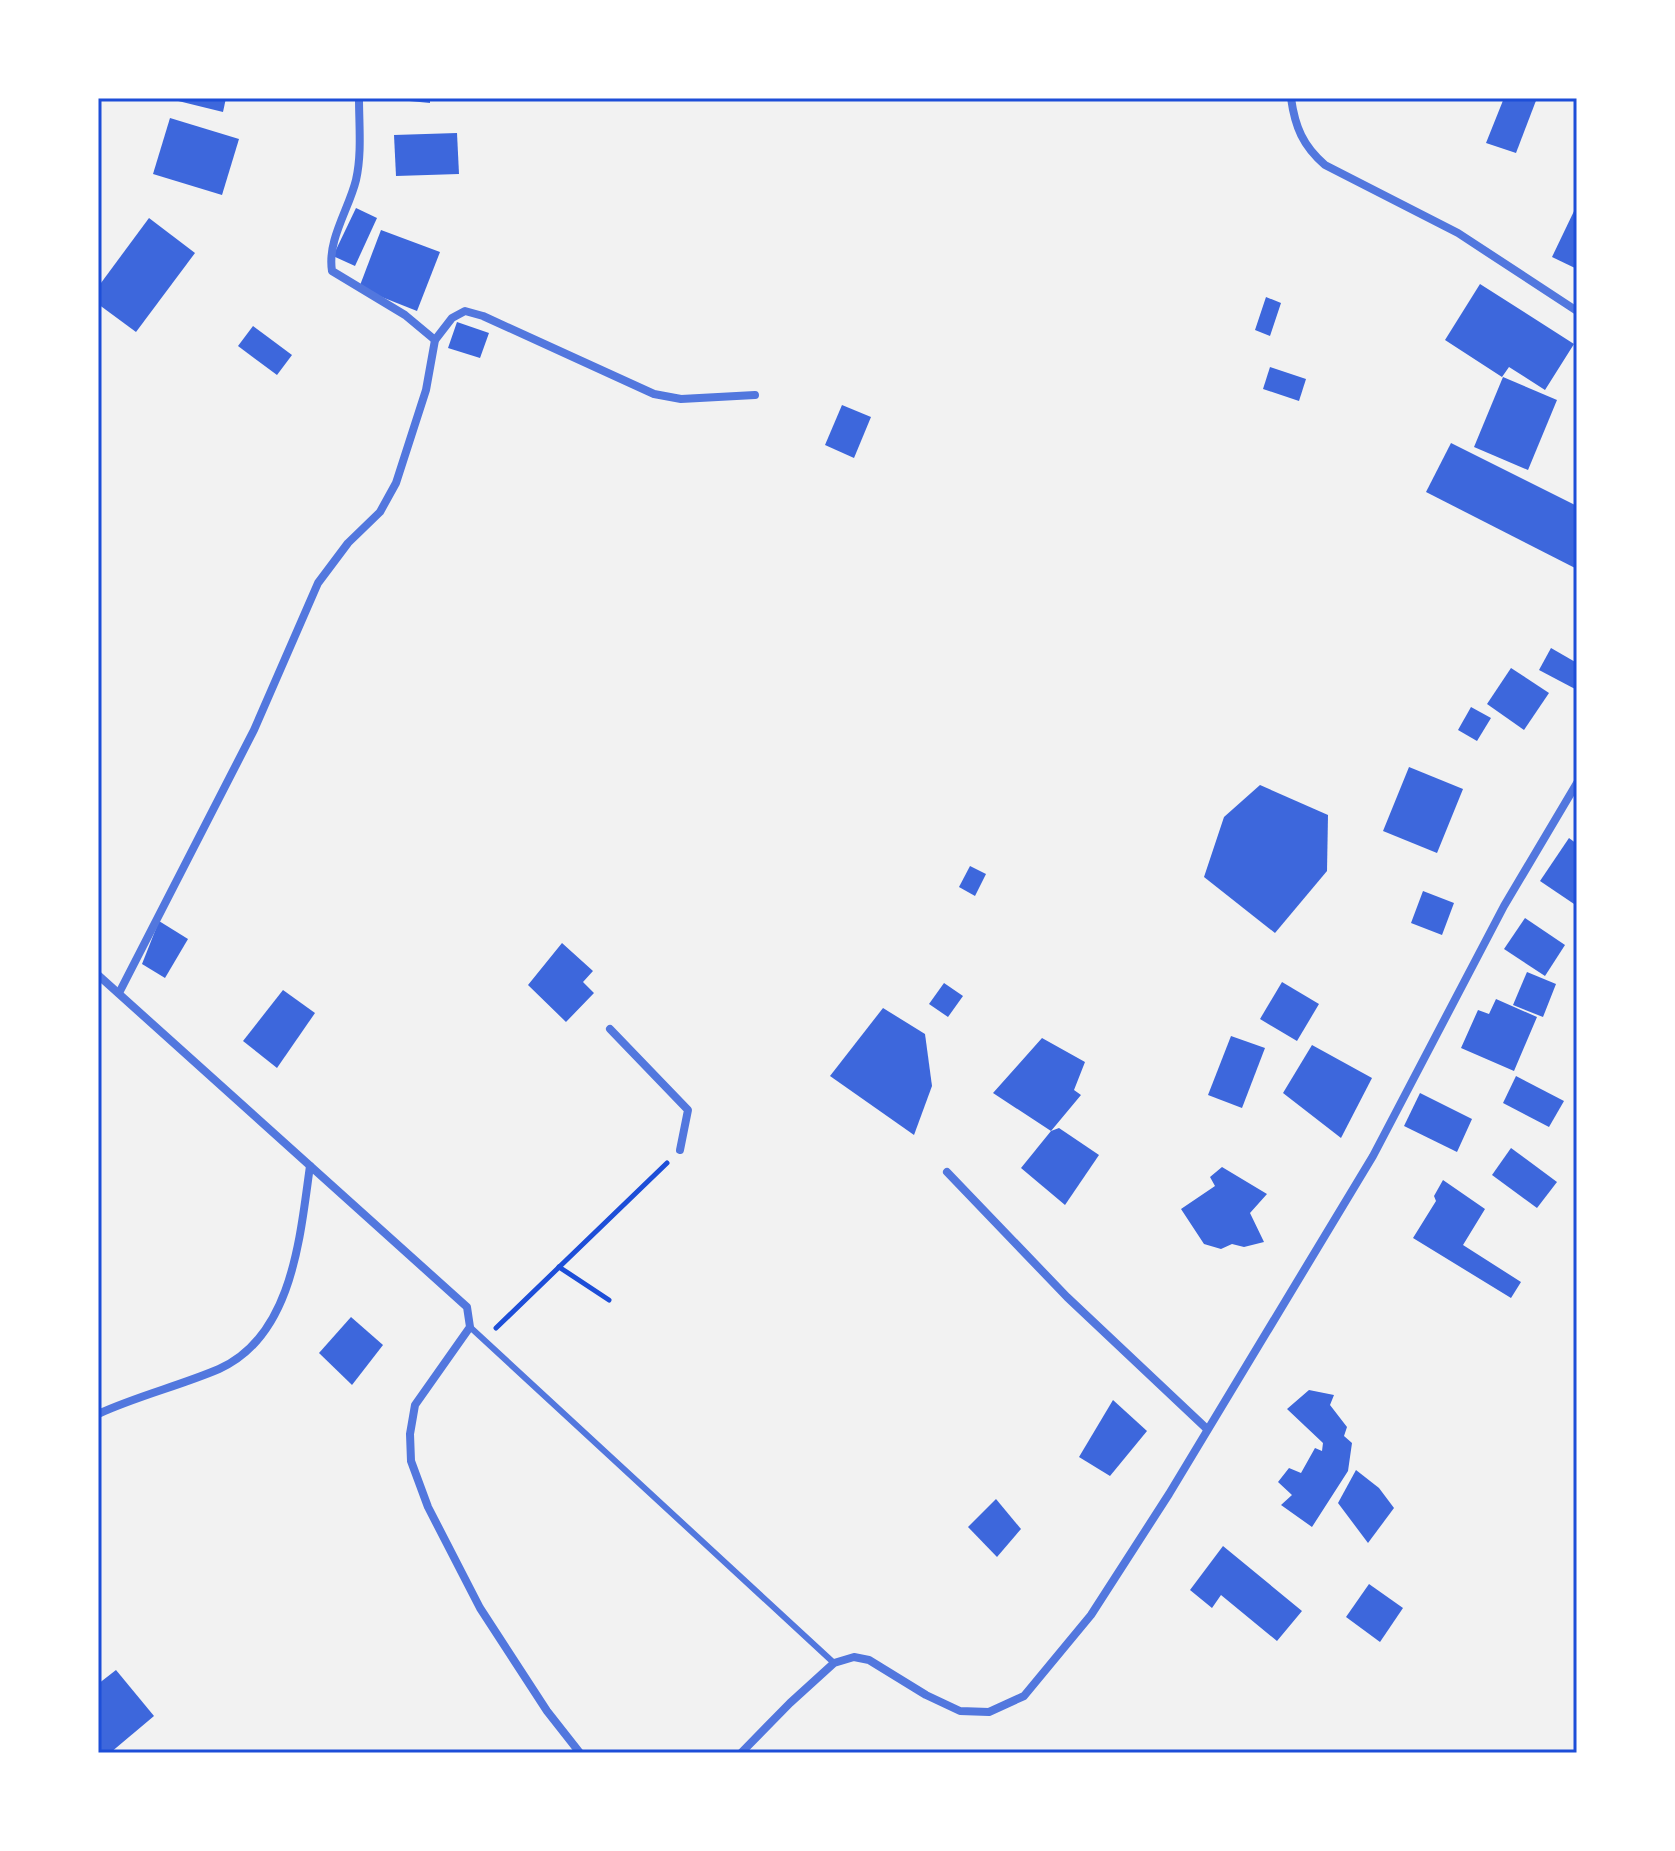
<svg xmlns="http://www.w3.org/2000/svg" width="1675" height="1851" viewBox="0 0 1675 1851" font-family="'Space Grotesk',sans-serif">
<style>
.building{fill:#3d67dc}
.lines{fill:none;stroke-linecap:round;stroke-linejoin:round}
.path{stroke:#1d4ed8;stroke-width:5}
.service{stroke:#5277de;stroke-width:6}
.minor{stroke:#5277de;stroke-width:8}
.neatline{fill:none;stroke:#1d4ed8;stroke-width:3}
</style>
<rect width="100%" height="100%" fill="#f2f2f2"/>
<g class="building">
<path d="M166,98H226L223,112Z"/>
<path d="M399,98H430V103L399,100Z"/>
<path d="M1504,98H1537L1516,153L1486,143Z"/>
<path d="M170,118L239,139L222,195L153,174Z"/>
<path d="M457,133L459,174L396,176L394,135Z"/>
<path d="M356,208L377,218L355,266L333,256Z"/>
<path d="M1575,209L1577,210V269L1552,257Z"/>
<path d="M149,218L195,253L136,332L98,304V287Z"/>
<path d="M381,230L440,252L417,311L359,288Z"/>
<path d="M1480,284L1574,344L1545,390L1509,367L1502,377L1445,340Z"/>
<path d="M1266,297L1281,303L1270,336L1255,330Z"/>
<path d="M457,322L489,333L480,358L448,348Z"/>
<path d="M253,326L292,355L277,375L238,346Z"/>
<path d="M1270,367L1306,379L1299,401L1263,389Z"/>
<path d="M1503,377L1557,400L1528,470L1474,447Z"/>
<path d="M842,405L871,417L854,458L825,445Z"/>
<path d="M1451,443L1577,506V569L1426,492Z"/>
<path d="M1551,648L1577,663L1575,689L1539,670Z"/>
<path d="M1511,668L1549,693L1524,730L1487,704Z"/>
<path d="M1471,707L1491,718L1477,741L1458,730Z"/>
<path d="M1409,767L1463,789L1437,853L1383,831Z"/>
<path d="M1260,785L1328,815L1327,871L1275,933L1204,877L1224,817Z"/>
<path d="M1569,838L1577,844V906L1540,881Z"/>
<path d="M970,866L986,874L975,896L959,887Z"/>
<path d="M1423,891L1454,903L1442,935L1411,923Z"/>
<path d="M1525,918L1565,945L1545,976L1504,949Z"/>
<path d="M159,921L188,939L165,978L142,964Z"/>
<path d="M562,943L593,971L583,982L594,993L566,1022L528,985Z"/>
<path d="M1527,972L1556,984L1543,1017L1513,1005Z"/>
<path d="M1282,982L1319,1004L1297,1041L1260,1019Z"/>
<path d="M944,983L963,996L948,1017L929,1004Z"/>
<path d="M283,990L315,1013L277,1068L243,1041Z"/>
<path d="M1496,999L1537,1017L1514,1071L1461,1048L1478,1010L1489,1014Z"/>
<path d="M883,1008L925,1034L932,1086L914,1135L830,1076Z"/>
<path d="M1231,1036L1265,1048L1242,1108L1208,1095Z"/>
<path d="M1042,1038L1085,1062L1074,1090L1081,1095L1051,1131L993,1093Z"/>
<path d="M1312,1045L1372,1078L1341,1138L1283,1093Z"/>
<path d="M1516,1076L1564,1101L1549,1127L1503,1103Z"/>
<path d="M1420,1093L1472,1119L1457,1152L1404,1126Z"/>
<path d="M1059,1128L1099,1155L1065,1205L1021,1168L1051,1131Z"/>
<path d="M1511,1148L1557,1182L1537,1208L1492,1175Z"/>
<path d="M1222,1167L1267,1194L1250,1213L1264,1242L1244,1247L1232,1244L1221,1249L1204,1244L1181,1209L1215,1186L1210,1177Z"/>
<path d="M1443,1180L1485,1209L1463,1245L1521,1282L1511,1298L1413,1238L1436,1201L1434,1196Z"/>
<path d="M351,1317L383,1345L352,1385L319,1353Z"/>
<path d="M1309,1390L1334,1395L1330,1405L1347,1427L1344,1436L1352,1443L1348,1471L1312,1527L1281,1505L1292,1495L1278,1482L1289,1468L1301,1473L1315,1448L1322,1451L1323,1443L1287,1409Z"/>
<path d="M1113,1400L1147,1431L1110,1476L1079,1457Z"/>
<path d="M1356,1470L1379,1488L1394,1508L1368,1543L1338,1503Z"/>
<path d="M996,1499L1021,1529L997,1557L968,1527Z"/>
<path d="M1223,1546L1302,1611L1277,1641L1221,1595L1212,1608L1190,1590Z"/>
<path d="M1369,1584L1403,1608L1380,1642L1346,1617Z"/>
<path d="M116,1670L154,1716L110,1753H98V1684Z"/>
</g>
<g class="lines">
<g class="path">
<path d="M559,1267L609,1300"/>
<path d="M496,1328L667,1163"/>
</g>
<path class="service" d="M470,1327L834,1663"/>
<g class="minor">
<path d="M359,98C359,125 362,154 356,180C349,209 327,240 332,271L405,315L435,340"/>
<path d="M1291,98C1295,127 1303,146 1325,165L1458,233L1577,311"/>
<path d="M98,975L467,1307L470,1327L415,1405L410,1434L411,1461L428,1507L480,1608L547,1711L580,1753"/>
<path d="M119,993L254,730L318,583L348,543L380,512L396,483L426,390L435,340L452,318L465,311L483,316L654,394L681,399L755,395"/>
<path d="M610,1029L688,1110L680,1150"/>
<path d="M947,1172L1067,1297L1207,1429"/>
<path d="M98,1414C137,1396 179,1386 219,1369C293,1336 300,1236 310,1166"/>
<path d="M741,1753L790,1703L834,1663L854,1657L869,1660L926,1695L960,1711L989,1712L1024,1696L1091,1615L1169,1494L1373,1156L1504,906L1577,783"/>
</g>
</g>
<rect width="1675" height="1851" fill="none" stroke="#ffffff" stroke-width="200"/>
<rect x="100" y="100" width="1475" height="1651" class="neatline"/>
</svg>
